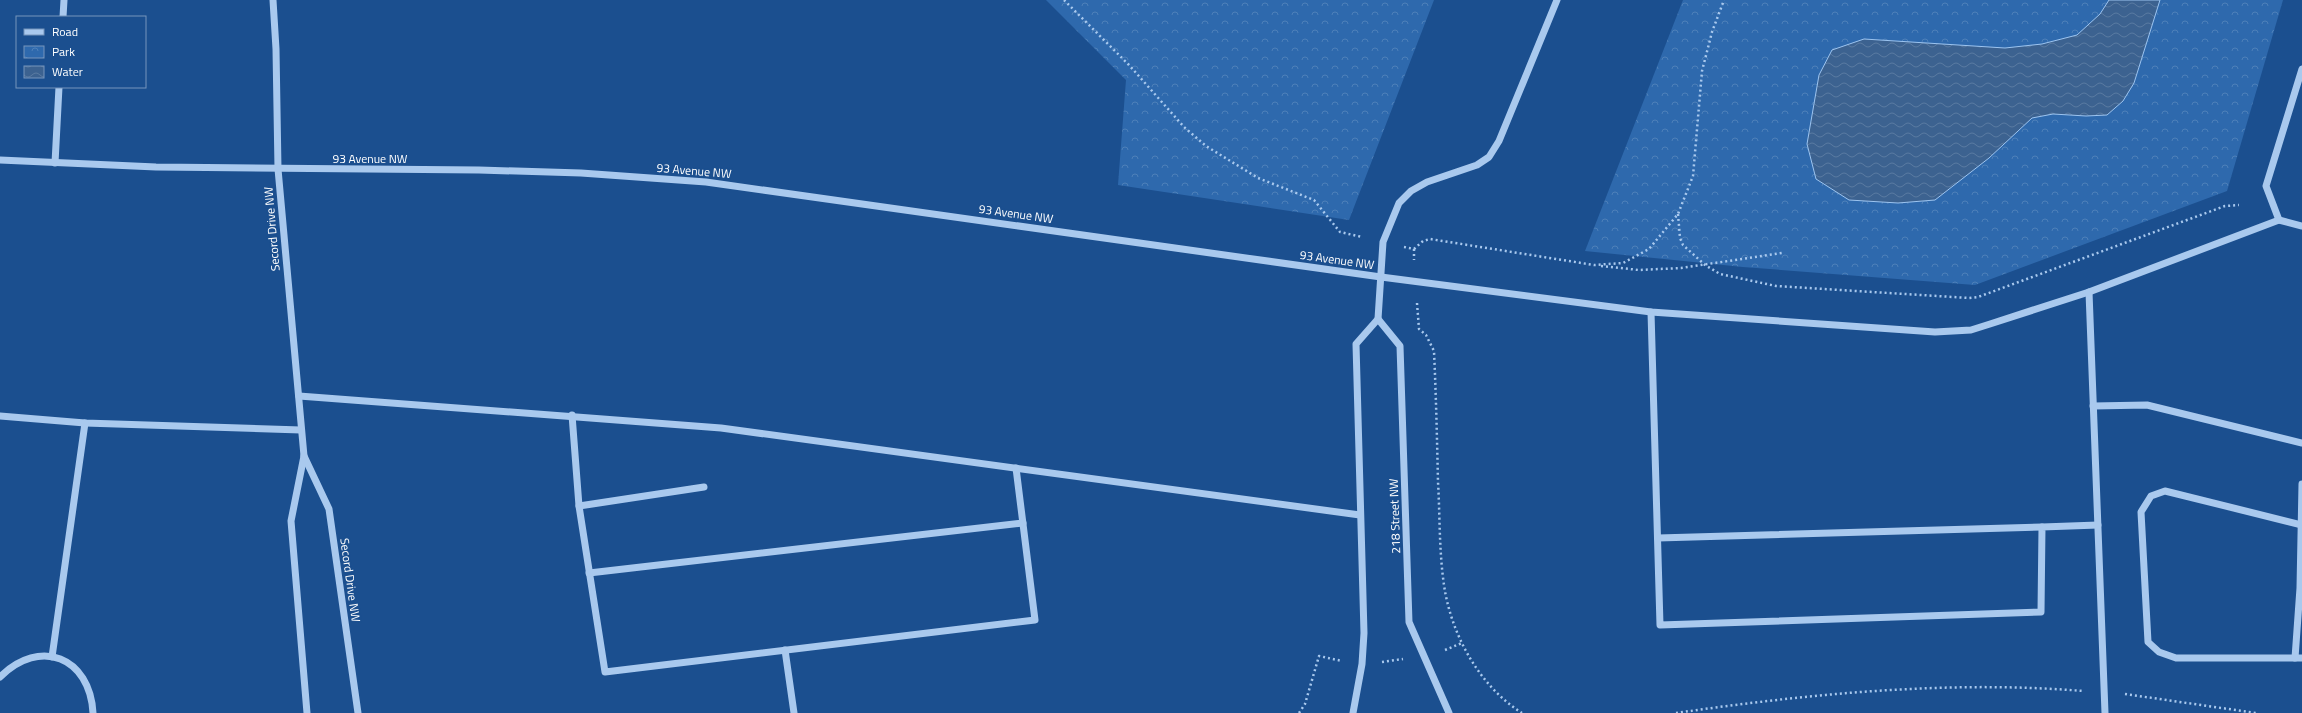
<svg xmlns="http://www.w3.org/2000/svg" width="2302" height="713" viewBox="0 0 2302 713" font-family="'Titillium Web',sans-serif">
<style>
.park{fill:url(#park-crowns)}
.water{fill:url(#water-waves);stroke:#9cc4f0}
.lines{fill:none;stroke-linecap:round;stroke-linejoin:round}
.path{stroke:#a9c9ee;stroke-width:2.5;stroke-dasharray:2 3;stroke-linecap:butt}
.minor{stroke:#a9c9ee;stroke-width:7}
.labels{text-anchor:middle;stroke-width:3.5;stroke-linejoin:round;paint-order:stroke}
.street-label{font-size:12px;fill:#fff;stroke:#1b4f8f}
</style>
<defs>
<pattern id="park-crowns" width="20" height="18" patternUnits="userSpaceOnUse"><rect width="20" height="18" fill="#2e69ad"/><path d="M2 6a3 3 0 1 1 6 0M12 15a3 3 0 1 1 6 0" fill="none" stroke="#4d80b9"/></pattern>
<pattern id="water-waves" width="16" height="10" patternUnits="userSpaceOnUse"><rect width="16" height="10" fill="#3c6290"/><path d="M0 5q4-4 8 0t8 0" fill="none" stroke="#597aa1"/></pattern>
</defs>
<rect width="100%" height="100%" fill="#1b4f8f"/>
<g class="park">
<path d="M1046,0H1434L1349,220L1118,185L1126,80Z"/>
<path d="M1683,0H2283L2227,191L1975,285L1743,267L1585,251Z"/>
</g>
<path class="water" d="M2109,0H2160L2134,83L2123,101L2107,115L2086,116L2053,114L2032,118L1989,158L1935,200L1898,203L1849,200L1816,179L1807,144L1819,75L1832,50L1864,39L2005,48L2042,44L2077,35L2100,14Z"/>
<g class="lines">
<g class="path">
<path d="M1064,0L1129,65L1184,127L1206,146L1258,178L1314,200L1340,232L1362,237"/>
<path d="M1678,214L1680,238L1683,245L1705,265L1720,274L1776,286L1969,298L1978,297L2225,206L2239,205"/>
<path d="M1404,247L1414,249"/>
<path d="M1414,249L1423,241L1430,239L1594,265L1623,263L1649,249L1678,214L1693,176L1702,71L1712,32L1724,0"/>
<path d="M1414,249V260"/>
<path d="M1601,266L1639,270L1681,268L1782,253"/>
<path d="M1417,303L1419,329L1426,335L1434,351C1436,395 1437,438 1438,482C1440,516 1439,551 1444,585C1451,634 1479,686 1522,713"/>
<path d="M1445,650L1462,643"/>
<path d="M1382,662L1403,659"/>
<path d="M2125,694L2256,713"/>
<path d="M1299,713L1305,704L1319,656L1342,661"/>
<path d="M1676,713C1808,694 1949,680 2083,691"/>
</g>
<g class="minor">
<path d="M273,0L276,49L278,169L304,456L291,521L307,713"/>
<path d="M63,17L64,0"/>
<path d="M2302,69L2266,186L2279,220L2302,226"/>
<path d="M0,160L156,167L479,170L581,173L706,182L1381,277L1651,312L1935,332L1971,330L1990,324L2089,292L2279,220"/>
<path d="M55,163L59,87"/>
<path d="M2089,292L2105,713"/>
<path d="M1651,312L1660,625L2041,612L2042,527L2098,525"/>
<path d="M1378,319L1400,346L1409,622L1449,713"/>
<path d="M299,396L721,428L1360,515"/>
<path d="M2093,406L2147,405L2302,443"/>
<path d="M572,415L579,506L605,672L1035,620L1016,468"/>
<path d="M0,416L85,423L301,430"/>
<path d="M304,456L329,509L358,713"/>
<path d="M2302,484L2300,588L2295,658H2302"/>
<path d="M579,506L704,487"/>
<path d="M1658,538L2042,527"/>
<path d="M589,573L1023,523"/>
<path d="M785,650L794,713"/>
<path d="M52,657L85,423"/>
<path d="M2295,658H2176L2159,652L2148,642L2141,512L2151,496L2165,491L2302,525"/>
<path d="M0,677C40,637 90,657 93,713"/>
<path d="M1353,713L1362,664L1364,633L1356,344L1378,319L1383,242L1399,203L1411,191L1427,182L1477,165L1489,157L1499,141L1557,0"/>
</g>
</g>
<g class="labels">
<g class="street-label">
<text x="370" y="163">93 Avenue NW</text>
<text transform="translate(694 171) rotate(5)" y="4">93 Avenue NW</text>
<text transform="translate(1016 214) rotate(8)" y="4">93 Avenue NW</text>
<text transform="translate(272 229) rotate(-95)" y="4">Secord Drive NW</text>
<text transform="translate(1337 260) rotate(8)" y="4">93 Avenue NW</text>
<text transform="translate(1395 516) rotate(-92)" y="4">218 Street NW</text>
<text transform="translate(350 580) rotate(82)" y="4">Secord Drive NW</text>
</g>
</g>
<rect x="16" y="16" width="130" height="72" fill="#1b4f8f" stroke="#7695bc"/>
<rect x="24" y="29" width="20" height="6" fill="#a9c9ee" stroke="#7695bc"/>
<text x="52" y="36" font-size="12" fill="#ffffff">Road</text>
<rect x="24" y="46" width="20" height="12" fill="url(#park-crowns)" stroke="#7695bc"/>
<text x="52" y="56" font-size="12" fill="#ffffff">Park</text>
<rect x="24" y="66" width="20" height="12" fill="url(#water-waves)" stroke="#7695bc"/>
<text x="52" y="76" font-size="12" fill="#ffffff">Water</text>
</svg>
